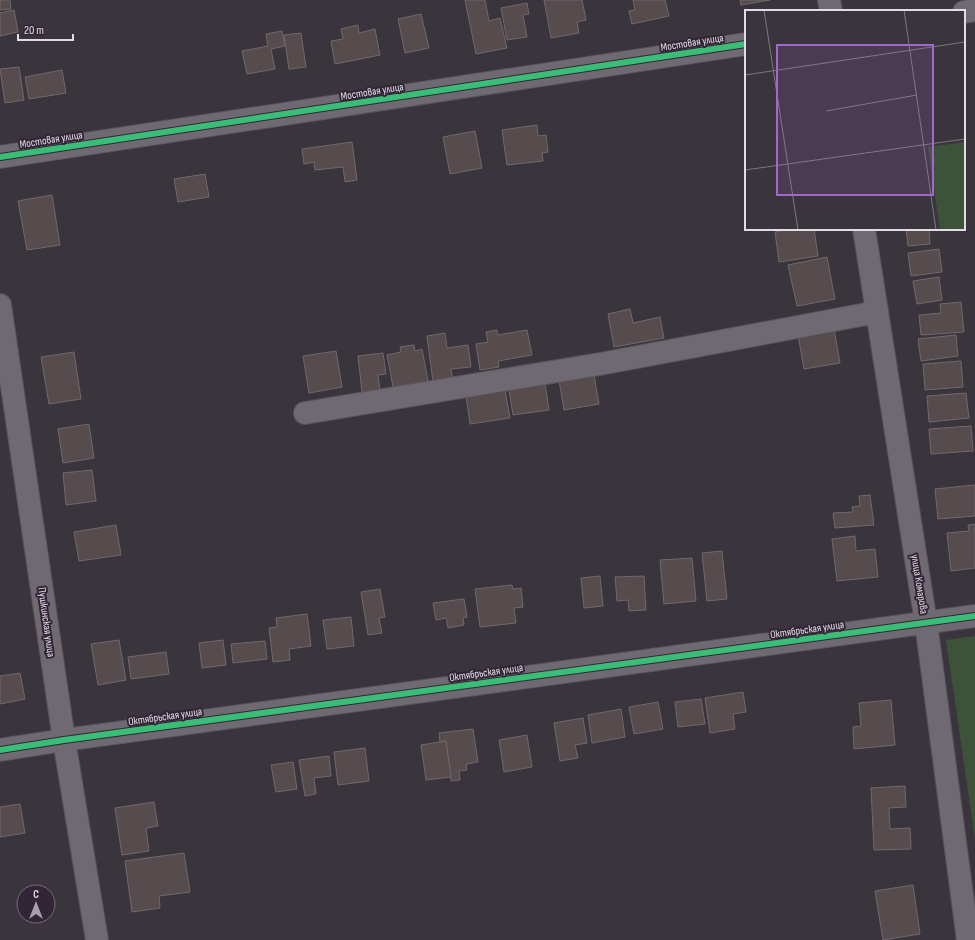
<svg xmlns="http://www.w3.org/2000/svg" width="975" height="940" viewBox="0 0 975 940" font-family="'Sofia Sans Condensed',sans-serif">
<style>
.green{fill:#3d5339}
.building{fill:#564b4d;stroke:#71696c}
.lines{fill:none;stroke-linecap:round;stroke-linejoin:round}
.minor-casing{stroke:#58525a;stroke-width:24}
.minor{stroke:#6f6a71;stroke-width:22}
.cycleway-casing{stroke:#322636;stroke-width:8}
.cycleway{stroke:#3abd76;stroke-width:6}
.labels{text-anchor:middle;stroke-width:4;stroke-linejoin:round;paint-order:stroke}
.street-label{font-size:11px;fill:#e3dbe6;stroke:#322636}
.inset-road{fill:none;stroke:#7e7780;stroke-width:1}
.view{fill:#9f69cd;fill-opacity:0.15;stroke:#9f69cd;stroke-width:2}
.inset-edge{fill:none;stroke:#e3dbe6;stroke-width:2}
</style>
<rect width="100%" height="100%" fill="#3a343c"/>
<path class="green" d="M975,636V839L946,640Z"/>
<g class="building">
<path d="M0,0H10L11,9L0,10Z"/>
<path d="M465,0H485L489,21L500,18L507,48L476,54Z"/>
<path d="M544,0H582L586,20L577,22L579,33L551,38Z"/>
<path d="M633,0H665L669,16L632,24L629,11L635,10Z"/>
<path d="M740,0H770L741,5Z"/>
<path d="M527,3L529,14L523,15L527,37L507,40L501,8Z"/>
<path d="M14,10L18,32L0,36V13Z"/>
<path d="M421,14L429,48L405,53L398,19Z"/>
<path d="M358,25L359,33L375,29L380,55L335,64L331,41L343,39L341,29Z"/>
<path d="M282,31L285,46L271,49L275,69L247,74L242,51L268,46L266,34Z"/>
<path d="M301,33L306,67L289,69L284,35Z"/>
<path d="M19,67L24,100L5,103L0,69Z"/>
<path d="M62,70L66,93L29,99L25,77Z"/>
<path d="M537,125L538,136L546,135L548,152L542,153L543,161L507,165L502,130Z"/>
<path d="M475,131L482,168L450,174L443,137Z"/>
<path d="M352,142L357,180L345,182L343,167L315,170L314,162L304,164L302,149Z"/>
<path d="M205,174L209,197L178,202L174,179Z"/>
<path d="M52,195L60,245L27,250L18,201Z"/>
<path d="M792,229H814L818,256L779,262L775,232Z"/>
<path d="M906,229H929L930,244L908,246Z"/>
<path d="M939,249L942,272L911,276L908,253Z"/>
<path d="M827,257L835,299L797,306L788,265Z"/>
<path d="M939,277L942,300L917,304L913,281Z"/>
<path d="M961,302L964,332L921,335L919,315L941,313L940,304Z"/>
<path d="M630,309L633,323L660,317L664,338L614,347L608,314Z"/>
<path d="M834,329L840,363L804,369L798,335Z"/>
<path d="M497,330L498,335L527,330L532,355L498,361L499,367L480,370L476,344L488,342L486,332Z"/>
<path d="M445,333L447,348L468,345L471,367L451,369L453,380L433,382L427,336Z"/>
<path d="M956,335L958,356L921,361L918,339Z"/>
<path d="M414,345L415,351L422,349L428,381L393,387L387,355L401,352L400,347Z"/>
<path d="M336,351L342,387L309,393L303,356Z"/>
<path d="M74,352L81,399L49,404L41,357Z"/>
<path d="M383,353L386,374L378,375L380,390L362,392L358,356Z"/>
<path d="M961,361L963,387L925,390L923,364Z"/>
<path d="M594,375L599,404L564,410L559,380Z"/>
<path d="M545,383L549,410L513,415L508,384Z"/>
<path d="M505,390L510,418L470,424L466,396Z"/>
<path d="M966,393L969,418L929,422L927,396Z"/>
<path d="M89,424L94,458L63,463L58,429Z"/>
<path d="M971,426L973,451L931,454L929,429Z"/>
<path d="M92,470L96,501L66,505L63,473Z"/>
<path d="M975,485V516L938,519L935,489Z"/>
<path d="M870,495L874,525L835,528L833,513L853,512L852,507L860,506L859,496Z"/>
<path d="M975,524V568L951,571L947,533L969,531L968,525Z"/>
<path d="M116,525L121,555L79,561L74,532Z"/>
<path d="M855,536L856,551L875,549L878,577L837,581L832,539Z"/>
<path d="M722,551L727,599L707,601L702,553Z"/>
<path d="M692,558L696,601L664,604L660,560Z"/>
<path d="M600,576L603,606L584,608L581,578Z"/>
<path d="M644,576L646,610L629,611L628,600L617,601L615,577Z"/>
<path d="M512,585L513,589L521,588L523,607L514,608L516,623L480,627L475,589Z"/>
<path d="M380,589L385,617L379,618L382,633L368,635L361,592Z"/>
<path d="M464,599L467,617L463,618L464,625L448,628L446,618L436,620L433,603Z"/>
<path d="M307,614L311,646L289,649L290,660L273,662L269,628L277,627L276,618Z"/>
<path d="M351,617L354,646L327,649L323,620Z"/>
<path d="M119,640L126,680L98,685L91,644Z"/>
<path d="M223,640L226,665L202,668L199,643Z"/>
<path d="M265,641L267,659L233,663L231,644Z"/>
<path d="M166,652L169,674L131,679L128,657Z"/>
<path d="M20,673L25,699L0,704V676Z"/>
<path d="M743,692L746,712L733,714L735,729L710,733L705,698Z"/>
<path d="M701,699L705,724L678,727L675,702Z"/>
<path d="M891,700L895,745L854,749L853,727L861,726L859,703Z"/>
<path d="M658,702L663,729L634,734L629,707Z"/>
<path d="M621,709L625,737L592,743L588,715Z"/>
<path d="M583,718L587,743L575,745L578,758L560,761L554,723Z"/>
<path d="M473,729L478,762L466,764L467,770L459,771L460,780L451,781L446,741L440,742L439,733Z"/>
<path d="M527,735L532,767L504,772L499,740Z"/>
<path d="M446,741L451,777L426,780L421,745Z"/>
<path d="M365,748L369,781L338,785L334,752Z"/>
<path d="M329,756L331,776L314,778L316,794L305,796L299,760Z"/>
<path d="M293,762L297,789L276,792L271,765Z"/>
<path d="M905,786L906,807L889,808L890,829L910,828L911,849L874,850L871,788Z"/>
<path d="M154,802L158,826L146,828L149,851L122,855L115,808Z"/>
<path d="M20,804L25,833L0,837V807Z"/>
<path d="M184,853L190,892L159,896L160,908L132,912L125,861Z"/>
<path d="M913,885L920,934L883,940L875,891Z"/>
</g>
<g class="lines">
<defs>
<g id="minor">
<path d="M829,0L831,11"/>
<path d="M964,12L975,10"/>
<path d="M0,157L746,44"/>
<path d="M864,229L926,623L968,940"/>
<path d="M0,305L64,740L97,940"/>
<path d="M305,413L600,364L877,312"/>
<path d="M0,750L64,740L975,616"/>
</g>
</defs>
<use href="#minor" class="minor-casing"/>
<use href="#minor" class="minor"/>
<defs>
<g id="cycleway">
<path d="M0,157L746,44"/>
<path d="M0,750L64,740L975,616"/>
</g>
</defs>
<use href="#cycleway" class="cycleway-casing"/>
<use href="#cycleway" class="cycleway"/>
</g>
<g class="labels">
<g class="street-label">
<text transform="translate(692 42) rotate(-9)" y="4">Мостовая улица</text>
<text transform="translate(372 91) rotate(-9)" y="4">Мостовая улица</text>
<text transform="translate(51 139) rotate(-9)" y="4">Мостовая улица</text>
<text transform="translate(920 584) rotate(81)" y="4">улица Комарова</text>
<text transform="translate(47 622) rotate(82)" y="4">Пушкинская улица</text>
<text transform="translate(807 629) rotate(-8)" y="4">Октябрьская улица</text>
<text transform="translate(486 672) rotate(-8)" y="4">Октябрьская улица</text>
<text transform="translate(165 716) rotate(-8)" y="4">Октябрьская улица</text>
</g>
</g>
<g transform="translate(745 10)">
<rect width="220" height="220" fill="#3a343c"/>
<path d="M220,132V220H195L183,137Z" fill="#3d5339"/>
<path class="inset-road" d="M19,0L53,220M159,0L191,220M0,65L220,32M81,101L172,85M0,160L220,129"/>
<path class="view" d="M32,35H188V185H32Z"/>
<rect width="220" height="220" class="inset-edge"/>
</g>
<g transform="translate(36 904)"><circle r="19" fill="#322636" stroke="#796e7c"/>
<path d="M0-3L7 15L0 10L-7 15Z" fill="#a8a1aa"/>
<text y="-6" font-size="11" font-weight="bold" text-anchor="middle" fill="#e3dbe6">С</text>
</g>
<path d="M18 34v6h55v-6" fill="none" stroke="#e3dbe6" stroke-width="2"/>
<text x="24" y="34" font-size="12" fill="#e3dbe6" stroke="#322636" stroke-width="3" paint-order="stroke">20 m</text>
</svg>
